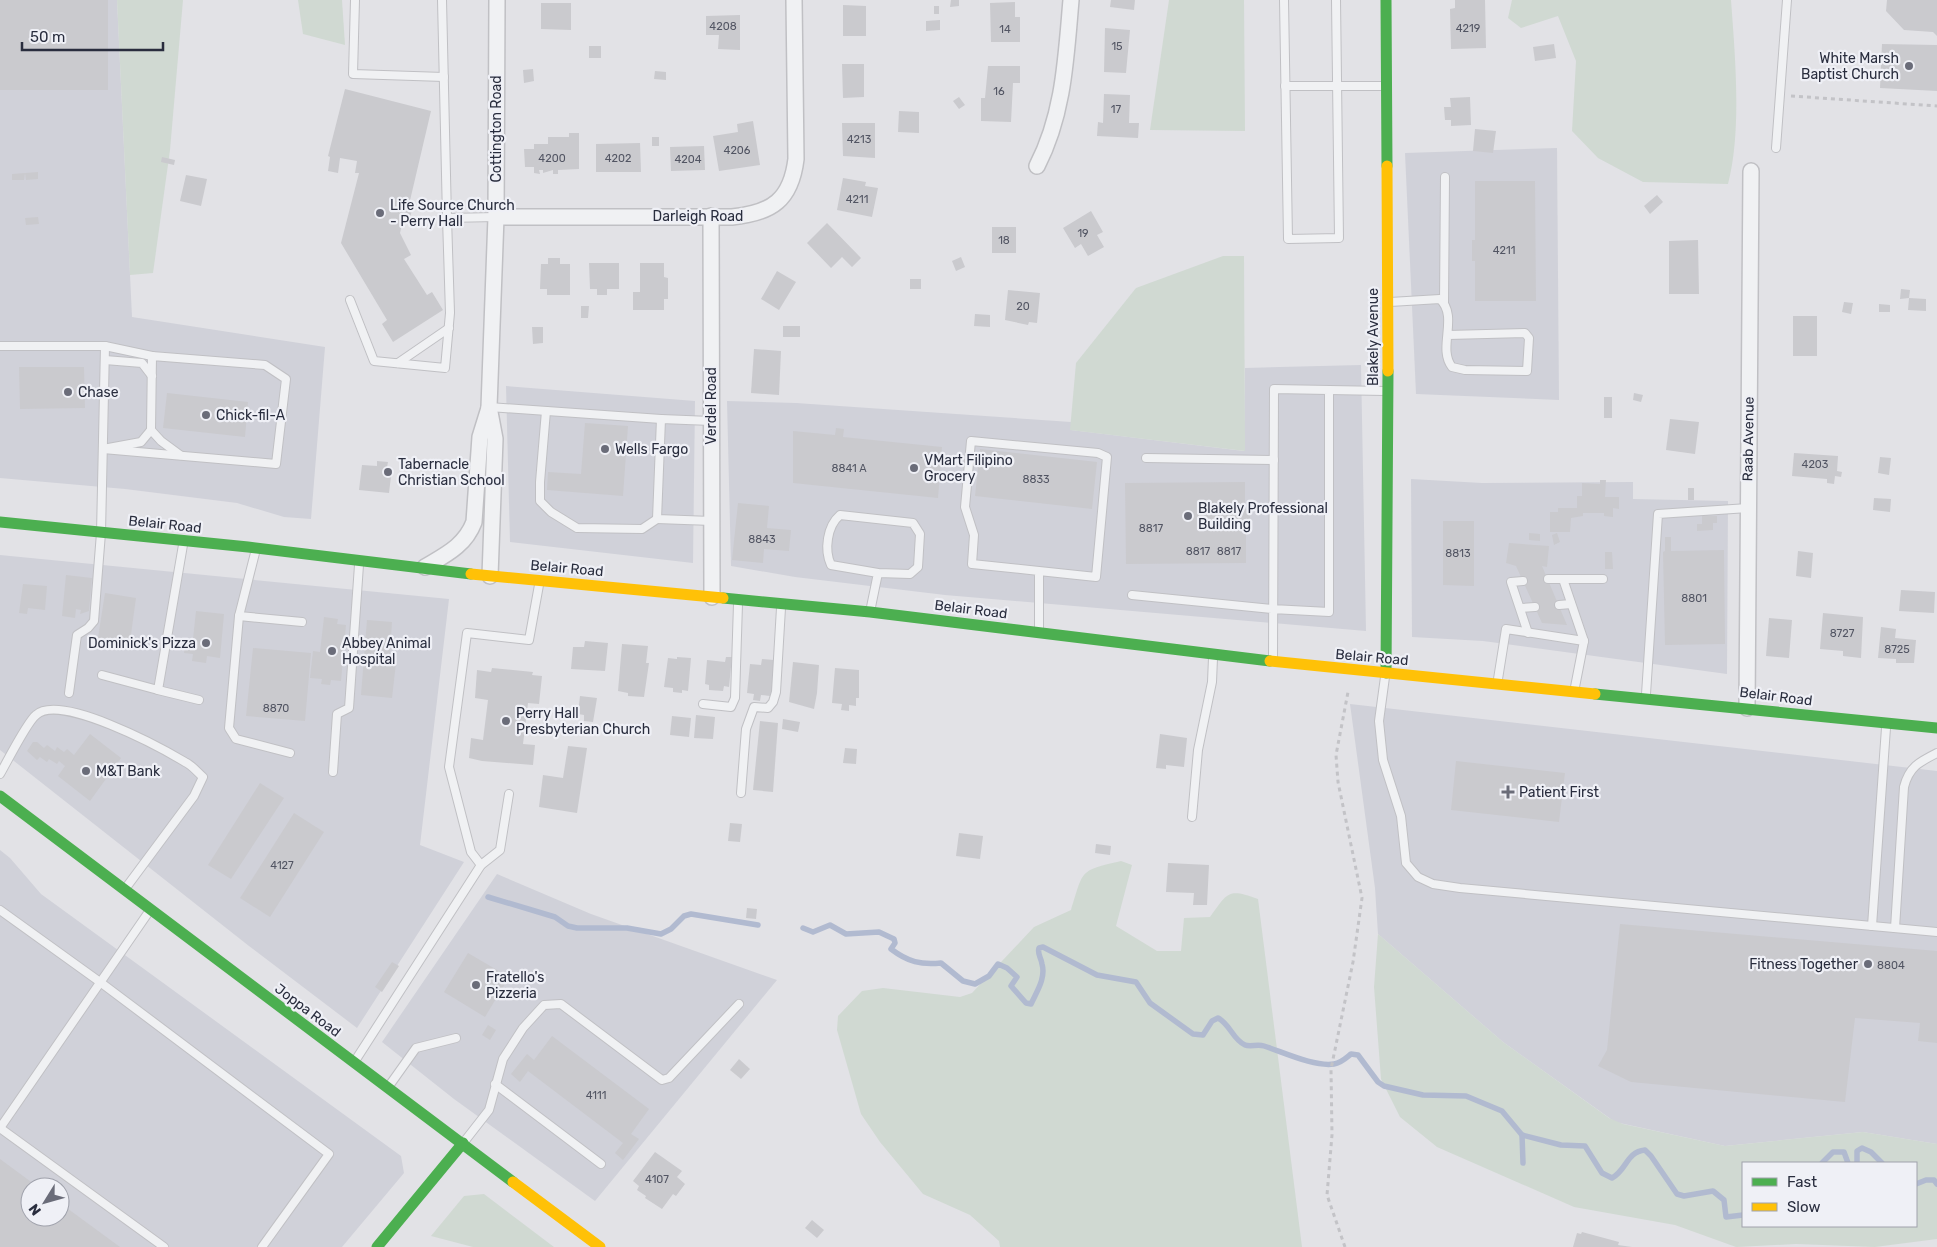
<svg xmlns="http://www.w3.org/2000/svg" width="1937" height="1247" viewBox="0 0 1937 1247" font-family="Rubik,sans-serif">
<style>
.built{fill:#d0d1d9;fill-rule:evenodd}
.green{fill:#d0d9d2;fill-rule:evenodd}
.lines{fill:none;stroke-linecap:round;stroke-linejoin:round}
.stream{stroke:#b1bad0;stroke-width:5.5}
.building{fill:#cacace}
.lane-casing{stroke:#c0c0c4;stroke-width:10}
.street-casing{stroke:#c0c0c4;stroke-width:18}
.path{stroke:#c3c3c7;stroke-width:3;stroke-dasharray:4 4;stroke-linecap:butt}
.lane{stroke:#f0f1f3;stroke-width:8}
.street{stroke:#f0f1f3;stroke-width:15}
.fast{stroke:#4caf50;stroke-width:11}
.slow{stroke:#ffc107;stroke-width:11}
.poi-dot{fill:#6a6c79;stroke:#eff0f6;stroke-width:2}
.labels{text-anchor:middle;stroke-width:4.5;stroke-linejoin:round;paint-order:stroke}
.number-label{font-size:11px;fill:#525563}
.poi-label{font-size:14px;fill:#292d3e;stroke:#eff0f6;text-anchor:start}
.street-label{font-size:14px;fill:#292d3e;stroke:#eff0f6}
</style>
<rect width="100%" height="100%" fill="#e2e2e6"/>
<g class="built">
<path d="M0,0H117L132,317L325,347L311,519L284,517L237,503L125,489L0,478Z"/>
<path d="M1557,148L1559,400L1416,394L1405,153Z"/>
<path d="M1361,365L1366,631L945,595L795,577L731,566L727,401L796,403L1071,422V430L1244,451L1245,368Z"/>
<path d="M506,386L695,401L693,563L510,542Z"/>
<path d="M1411,479L1482,483L1633,482V499L1728,501L1727,674L1483,641L1412,637Z"/>
<path d="M0,555L449,599L420,845L464,862L357,1028L249,946L0,750Z"/>
<path d="M1350,704L1937,771V1144L1863,1132L1725,1146L1615,1122L1503,1042L1378,934L1375,888Z"/>
<path d="M0,850L10,858L41,894L401,1156L404,1173L342,1247H0ZM30,1187H60V1217H30Z"/>
<path d="M497,874L591,914L777,980L595,1201L454,1099L382,1042Z"/>
</g>
<g class="green">
<path d="M117,0H183L170,150L153,273L130,275Z"/>
<path d="M298,0H342L345,45L303,34Z"/>
<path d="M1169,0H1244L1245,131L1150,130Z"/>
<path d="M1512,0H1731C1735,55 1742,131 1728,184L1643,182L1598,158L1572,131L1576,61L1558,16L1521,28L1508,18Z"/>
<path d="M1223,256H1244L1245,451L1070,430L1076,363L1136,288Z"/>
<path d="M1121,861L1132,865L1116,926L1157,951H1181L1184,918L1210,917C1228,892 1228,888 1258,899L1302,1247H1000L999,1241L970,1215L923,1194L880,1142L861,1114L837,1030L838,1016L862,991L883,988L960,997L972,993L1034,927L1071,910C1084,870 1078,871 1121,861Z"/>
<path d="M1378,934L1503,1042L1609,1118L1623,1124L1725,1146L1863,1132L1937,1144V1239L1875,1247L1796,1244L1736,1247L1675,1225L1574,1207L1437,1147L1400,1117L1381,1079L1374,987ZM1743,1163H1916V1226H1743Z"/>
<path d="M484,1194L554,1247H473L431,1236L464,1196Z"/>
</g>
<g class="lines">
<g class="stream">
<path d="M488,897L555,917L568,926L577,928H627L661,934L671,929L684,916L691,914L758,925"/>
<path d="M803,928L813,932L830,925L846,934L879,932L894,939L895,943L891,949C908,962 921,965 941,963L963,981L975,984L989,976L998,964L1007,968L1017,977L1011,986L1026,1003L1031,1004C1037,991 1046,978 1042,964C1041,957 1037,954 1039,948L1043,947L1097,975L1136,982L1150,1003L1193,1034L1203,1035L1212,1021L1218,1018C1230,1024 1233,1040 1245,1045C1250,1047 1258,1044 1264,1046C1283,1052 1314,1067 1334,1064C1341,1063 1346,1058 1351,1054L1358,1055L1378,1082L1384,1086L1423,1095L1466,1096L1502,1111L1522,1135L1561,1145L1585,1146L1602,1173L1612,1178C1627,1170 1626,1152 1645,1150L1651,1156L1677,1194L1684,1196L1713,1191L1724,1200L1726,1217L1743,1215"/>
<path d="M1522,1135L1523,1163"/>
<path d="M1822,1163L1833,1152H1844L1848,1163"/>
<path d="M1857,1163V1151L1862,1148L1871,1152L1882,1163"/>
<path d="M1916,1184L1926,1180H1934L1937,1184"/>
</g>
</g>
<g class="building">
<rect x="0" y="0" width="108" height="90"/>
<path d="M951,0H959V6L950,7Z"/>
<path d="M1111,0H1135L1134,10L1110,7Z"/>
<path d="M1455,0H1485L1486,48L1451,49L1450,9L1455,8Z"/>
<path d="M1887,0H1937V36L1933,32L1904,30L1886,11Z"/>
<path d="M1015,2V17H1020V42H991L990,3Z"/>
<path d="M541,3H571V30L541,29Z"/>
<path d="M843,5L866,6V36H843Z"/>
<rect x="934" y="6" width="5" height="8"/>
<path d="M740,15V50L718,49L719,35H706V16Z"/>
<path d="M940,20V30L926,31V21Z"/>
<path d="M1105,28L1130,30L1126,73L1104,72Z"/>
<path d="M1554,44L1556,58L1535,61L1533,47Z"/>
<path d="M1882,44L1937,45V91L1880,88Z"/>
<rect x="589" y="46" width="12" height="12"/>
<path d="M842,64H864V97L843,98Z"/>
<path d="M988,66H1020V83H1013L1011,122L981,121V98H985Z"/>
<path d="M533,69L534,81L524,83L523,70Z"/>
<path d="M655,71L666,72V80L654,79Z"/>
<path d="M345,89L431,111L408,209L412,210L410,218L404,216L400,233L411,255L404,259L427,295L432,292L443,310L393,342L382,324L387,320L341,243L359,173H355L357,161L340,158L338,173L328,171L330,157L328,156Z"/>
<path d="M1104,94L1130,95L1129,123H1139L1138,138L1097,136L1098,122L1103,123Z"/>
<path d="M959,97L965,105L959,109L953,101Z"/>
<path d="M1470,97L1471,125L1451,126V120H1445L1444,107H1451L1450,98Z"/>
<path d="M899,111L919,112V133L898,132Z"/>
<path d="M753,121L760,165L719,171L713,136L738,132L737,124Z"/>
<path d="M842,123H875V158L843,156Z"/>
<path d="M1475,129L1496,131L1493,153L1473,151Z"/>
<path d="M569,133H579V169L558,170V174H553V170L543,173V170H539L540,174L534,173V167H525L524,149H534V144H548V137H569Z"/>
<rect x="652" y="137" width="7" height="9"/>
<path d="M640,143L641,172H596V144Z"/>
<path d="M704,146L705,170L671,171L670,147Z"/>
<path d="M162,157L175,160L174,165L161,162Z"/>
<path d="M38,172V179L26,180L25,173Z"/>
<path d="M25,173L24,180H12V174Z"/>
<path d="M186,175L207,179L201,206L180,201Z"/>
<path d="M843,178L866,182L865,186L878,188L872,217L837,210Z"/>
<path d="M1475,181H1535L1536,301H1475V261H1472V240H1475Z"/>
<path d="M1657,195L1663,202L1650,214L1644,206Z"/>
<path d="M1091,211L1103,232L1097,235L1104,247L1088,256L1081,244L1075,248L1063,228Z"/>
<path d="M38,217L39,224L26,225L25,218Z"/>
<path d="M827,223L861,258L852,267L842,257L831,268L807,243Z"/>
<rect x="992" y="227" width="24" height="26"/>
<path d="M1698,240L1699,294H1669V241Z"/>
<path d="M961,257L965,267L956,271L952,261Z"/>
<path d="M548,258H560V264H570V295H547V289H540L541,264H548Z"/>
<path d="M589,263H619V289H607V295H597V289H590Z"/>
<path d="M640,263H664V277L668,278V299H664V310H633V292H640Z"/>
<path d="M777,271L796,282L779,310L761,299Z"/>
<rect x="910" y="279" width="11" height="10"/>
<path d="M1901,289L1910,290L1909,298L1926,299V311L1908,310L1909,298L1900,299Z"/>
<path d="M1008,290L1040,293L1037,323L1029,322L1028,325L1005,320Z"/>
<path d="M1844,302L1853,303L1851,314L1842,312Z"/>
<path d="M1879,304L1890,305V312H1879Z"/>
<path d="M581,306H589L588,318H581Z"/>
<path d="M975,314L990,315V327L974,326Z"/>
<rect x="1793" y="316" width="24" height="40"/>
<rect x="783" y="326" width="17" height="11"/>
<path d="M532,327H543V343L533,344Z"/>
<path d="M754,349L781,351L779,395L751,393Z"/>
<path d="M19,367H84L85,408L20,409Z"/>
<path d="M167,393L248,402L245,437L163,428Z"/>
<path d="M1634,393L1643,395L1641,402L1633,400Z"/>
<rect x="1604" y="397" width="8" height="21"/>
<path d="M1670,419L1699,422L1695,454L1666,450Z"/>
<path d="M585,423L628,426L623,496L547,490L548,472L581,474Z"/>
<path d="M836,428L844,429L843,437L942,447L938,498L793,483V431L835,435Z"/>
<path d="M980,449L1097,462L1092,509L975,496Z"/>
<path d="M1794,453L1838,456L1837,471L1842,472L1841,477L1835,476L1834,484L1827,483V479L1792,476Z"/>
<path d="M1880,457L1891,458L1889,475L1878,473Z"/>
<path d="M377,461L388,462L387,467L392,468L389,493L359,490L362,465L377,466Z"/>
<path d="M1600,480H1606L1605,497H1619V509L1613,508V517L1604,516V513H1583V516L1571,518L1570,532H1550V512H1558V508H1577V496H1582V483L1600,484Z"/>
<path d="M1245,482V509H1250V524H1246V563L1126,564L1125,483Z"/>
<rect x="1688" y="488" width="6" height="12"/>
<path d="M1874,498L1891,499L1890,512L1873,510Z"/>
<path d="M738,503L769,506L767,528L791,530L789,551L764,549L763,563L732,560Z"/>
<path d="M1702,516H1717V523H1713V530L1697,531V524H1702Z"/>
<path d="M1443,521H1474V586L1443,585Z"/>
<path d="M1529,533L1540,534V541L1529,540Z"/>
<path d="M1557,533L1560,542L1554,545L1552,535Z"/>
<path d="M1665,537H1671V551L1724,550L1725,644L1665,645L1663,552L1665,551Z"/>
<path d="M1509,543L1549,546L1547,567L1542,566L1567,625L1542,623L1516,566L1506,563Z"/>
<path d="M1798,551L1813,553L1811,578L1796,576Z"/>
<path d="M1605,552H1612L1613,569H1605Z"/>
<path d="M66,575L92,578L89,611L80,614L81,610L76,609L75,618L62,616Z"/>
<path d="M23,584L47,586L45,610L28,608L27,614L19,613Z"/>
<path d="M1901,590L1935,592L1934,613L1899,611Z"/>
<path d="M105,593L136,598L129,649L97,644Z"/>
<path d="M196,611L224,614L220,658L207,656L206,663L192,661L193,654L184,653L186,639H193Z"/>
<path d="M1823,613L1863,617L1861,658L1843,656V651L1820,649Z"/>
<path d="M324,617L338,619L337,624L346,625L341,681L331,680L330,685L321,684L322,679L310,678L313,651L320,652Z"/>
<path d="M1769,618L1792,620L1789,658L1766,656Z"/>
<path d="M367,620L392,622L390,653L397,654L392,698L361,695Z"/>
<path d="M1881,627L1896,629L1895,638L1916,640L1914,663H1896V659L1878,658Z"/>
<path d="M585,641L608,643L605,671L571,669L573,647H584Z"/>
<path d="M622,644L648,646L646,663H649L644,697L628,696V693L618,691Z"/>
<path d="M253,648L311,653L305,721L246,716Z"/>
<path d="M677,657L691,658L688,691L682,690V693L673,692V688L664,687L668,658L677,659Z"/>
<path d="M726,657H732L729,687L724,686L723,691L709,690V685L705,684L707,660L725,662Z"/>
<path d="M762,659L774,660L772,690L770,696L761,695L760,701L753,700L754,694L747,693L750,664L761,665Z"/>
<path d="M793,662L819,665L817,693L814,709L789,702Z"/>
<path d="M492,668L533,672L532,675L542,676L539,704L528,703L523,744L535,745L533,765L482,761L469,758L471,738L483,740L488,700L475,698L477,670L491,672Z"/>
<path d="M835,668L859,670V698H856V706L849,705V711L841,710L842,704L832,703Z"/>
<path d="M580,696L597,698L593,722L584,721V715L578,714Z"/>
<path d="M696,715L715,717L713,739L694,738Z"/>
<path d="M672,716L691,718L689,737L670,735Z"/>
<path d="M783,719L800,722L798,732L782,729Z"/>
<path d="M760,721L778,723L773,792L753,790Z"/>
<path d="M90,734L121,758L90,801L58,776L65,766L59,761L57,764L49,759L47,762L40,757L37,760L27,751L33,742H37L44,748L47,745L55,751L57,747L64,752L67,749L74,755Z"/>
<path d="M1160,734L1187,738L1184,767L1166,765V769L1156,768Z"/>
<path d="M568,746L587,748L577,813L539,807L543,775L563,778Z"/>
<path d="M845,748L857,749L856,764L843,763Z"/>
<path d="M1456,761L1565,773L1559,822L1451,810Z"/>
<path d="M260,783L284,798L231,879L208,865Z"/>
<path d="M294,813L324,832L270,917L240,898Z"/>
<path d="M730,823L742,824L740,842L728,841Z"/>
<path d="M959,833L983,836L980,859L956,856Z"/>
<path d="M1096,844L1111,846L1110,855L1095,853Z"/>
<path d="M1168,863L1209,865L1207,905H1193L1194,893L1166,892Z"/>
<path d="M747,908L757,909L756,919L746,918Z"/>
<path d="M1620,924L1937,951V1043L1918,1041L1920,1023L1855,1018L1845,1102L1631,1082L1598,1066L1607,1050Z"/>
<path d="M468,953L509,977L485,1017L444,992Z"/>
<path d="M392,962L399,966L382,992L375,987Z"/>
<path d="M488,1025L496,1030L490,1040L482,1035Z"/>
<path d="M552,1036L649,1109L631,1134L639,1139L623,1160L615,1153L623,1143L528,1071L520,1082L511,1074L527,1054L534,1060Z"/>
<path d="M739,1059L750,1069L741,1079L730,1070Z"/>
<path d="M655,1152L682,1171L677,1177L685,1184L676,1196L673,1194L662,1209L645,1198L646,1196L637,1190L639,1186L633,1181Z"/>
<path d="M0,1159L38,1187H30V1217H60V1203L120,1247H0Z"/>
<path d="M812,1220L824,1230L817,1238L805,1228Z"/>
<path d="M1582,1232L1619,1242L1618,1245L1632,1247H1573L1577,1233L1581,1234Z"/>
</g>
<g class="lines">
<defs>
<g id="lane">
<path d="M355,0L353,74L444,77"/>
<path d="M442,0L447,218L496,217"/>
<path d="M1284,0L1288,239L1339,238L1336,0"/>
<path d="M1285,86H1385"/>
<path d="M1776,148L1787,0"/>
<path d="M350,300L374,361L445,368L450,313L447,218"/>
<path d="M1390,302L1440,299C1459,317 1437,348 1452,367L1465,370L1527,371L1529,338L1525,333L1448,335"/>
<path d="M1444,303L1445,177"/>
<path d="M0,346H105L101,533L94,621L88,628L77,635L69,693"/>
<path d="M105,346L152,356"/>
<path d="M152,356L265,365L286,379L276,464L103,449L141,442L151,430Z"/>
<path d="M105,360L142,363L152,376"/>
<path d="M398,363L449,328"/>
<path d="M1329,390L1385,391"/>
<path d="M489,407L661,419"/>
<path d="M546,411L540,482V501L551,512L577,528L642,529L657,519"/>
<path d="M711,421L661,419L657,519L712,521"/>
<path d="M151,430L161,441L180,455"/>
<path d="M1146,458L1274,460"/>
<path d="M255,553L239,616L229,728L236,739L290,753"/>
<path d="M1548,579H1603"/>
<path d="M1563,579L1584,641"/>
<path d="M1523,581L1511,582L1528,633"/>
<path d="M1132,595L1272,609L1329,612V390L1274,389L1273,658"/>
<path d="M1559,605L1571,604"/>
<path d="M871,607L878,573L831,565C824,550 827,526 840,515L913,523L920,534L918,567L910,574L878,573"/>
<path d="M1521,608L1535,607"/>
<path d="M239,616L302,622"/>
<path d="M1039,628V571L1096,577L1107,457L1098,453L971,441L965,507L974,535L972,564L1039,571"/>
<path d="M102,675L158,690L183,545"/>
<path d="M1385,677L1379,721L1383,760L1401,816L1406,863L1418,877L1433,884L1460,888L1937,932"/>
<path d="M1498,679L1506,629L1584,641L1575,687"/>
<path d="M158,690L199,700"/>
<path d="M1646,694L1658,514L1748,508"/>
<path d="M703,704L731,707L735,698L738,604"/>
<path d="M333,772L337,714L349,708L359,565"/>
<path d="M0,774C7,762 27,722 36,715C60,693 160,747 185,762C192,765 197,772 203,777L194,796L125,889"/>
<path d="M741,793L746,729L754,707L768,708L773,702L776,692L781,608"/>
<path d="M1192,817L1198,750L1212,682L1213,658"/>
<path d="M481,865L500,850L509,794"/>
<path d="M0,910L100,982L329,1154L262,1247"/>
<path d="M1872,926L1886,728"/>
<path d="M1895,928L1904,787C1909,767 1919,762 1937,753"/>
<path d="M355,1061L481,865L471,852L449,767L467,633L529,640L539,585"/>
<path d="M495,1084L601,1164"/>
<path d="M389,1086L416,1048L456,1038"/>
<path d="M0,1128L148,913"/>
<path d="M0,1128L164,1247"/>
<path d="M464,1142L489,1110L503,1059L523,1028L544,1005L561,1004L662,1080L669,1078L739,1004"/>
</g>
<g id="street">
<path d="M1037,166C1064,114 1066,57 1071,0"/>
<path d="M711,216L712,597"/>
<path d="M496,217H732C772,213 791,200 796,159L794,0"/>
<path d="M425,567C445,555 465,546 474,522L480,437L489,408"/>
<path d="M490,576L495,439L489,407L496,217L497,0"/>
<path d="M1747,708L1751,171"/>
</g>
</defs>
<use href="#lane" class="lane-casing"/>
<use href="#street" class="street-casing"/>
<g class="path">
<path d="M1791,96L1937,106"/>
<path d="M1345,1247L1327,1195L1332,1135L1331,1069L1353,962L1362,898L1338,782L1336,755L1348,692"/>
</g>
<use href="#lane" class="lane"/>
<use href="#street" class="street"/>
<g class="fast">
<path d="M1386,0L1387,166"/>
<path d="M0,522L248,547L471,574"/>
<path d="M723,598L870,612L1270,661"/>
<path d="M1386,673L1388,371"/>
<path d="M1595,694L1937,728"/>
<path d="M0,796L513,1182"/>
<path d="M377,1247L463,1143"/>
</g>
<g class="slow">
<path d="M1387,166L1388,371"/>
<path d="M471,574L723,598"/>
<path d="M1270,661L1595,694"/>
<path d="M513,1182L600,1247"/>
</g>
</g>
<g class="poi-dot">
<circle cx="1909" cy="66" r="5"/>
<circle cx="380" cy="213" r="5"/>
<circle cx="68" cy="392" r="5"/>
<circle cx="206" cy="415" r="5"/>
<circle cx="605" cy="449" r="5"/>
<circle cx="914" cy="468" r="5"/>
<circle cx="388" cy="472" r="5"/>
<circle cx="1188" cy="516" r="5"/>
<circle cx="206" cy="643" r="5"/>
<circle cx="332" cy="651" r="5"/>
<circle cx="506" cy="721" r="5"/>
<circle cx="86" cy="771" r="5"/>
<path d="M1505.5 784.5h5v5h5v5h-5v5h-5v-5h-5v-5h5z"/>
<circle cx="1868" cy="964" r="5"/>
<circle cx="476" cy="985" r="5"/>
</g>
<g class="labels">
<g class="number-label">
<text x="723" y="30">4208</text>
<text x="1468" y="32">4219</text>
<text x="1005" y="33">14</text>
<text x="1117" y="50">15</text>
<text x="999" y="95">16</text>
<text x="1116" y="113">17</text>
<text x="859" y="143">4213</text>
<text x="737" y="154">4206</text>
<text x="552" y="162">4200</text>
<text x="618" y="162">4202</text>
<text x="688" y="163">4204</text>
<text x="857" y="203">4211</text>
<text x="1083" y="237">19</text>
<text x="1004" y="244">18</text>
<text x="1504" y="254">4211</text>
<text x="1023" y="310">20</text>
<text x="1815" y="468">4203</text>
<text x="849" y="472">8841 A</text>
<text x="1036" y="483">8833</text>
<text x="1151" y="532">8817</text>
<text x="762" y="543">8843</text>
<text x="1198" y="555">8817</text>
<text x="1229" y="555">8817</text>
<text x="1458" y="557">8813</text>
<text x="1694" y="602">8801</text>
<text x="1842" y="637">8727</text>
<text x="1897" y="653">8725</text>
<text x="276" y="712">8870</text>
<text x="282" y="869">4127</text>
<text x="1891" y="969">8804</text>
<text x="596" y="1099">4111</text>
<text x="657" y="1183">4107</text>
</g>
<g class="poi-label">
<text x="1899" y="63" text-anchor="end">White Marsh<tspan x="1899" dy="16">Baptist Church</tspan></text>
<text x="390" y="210">Life Source Church<tspan x="390" dy="16">- Perry Hall</tspan></text>
<text x="78" y="397">Chase</text>
<text x="216" y="420">Chick-fil-A</text>
<text x="615" y="454">Wells Fargo</text>
<text x="924" y="465">VMart Filipino<tspan x="924" dy="16">Grocery</tspan></text>
<text x="398" y="469">Tabernacle<tspan x="398" dy="16">Christian School</tspan></text>
<text x="1198" y="513">Blakely Professional<tspan x="1198" dy="16">Building</tspan></text>
<text x="196" y="648" text-anchor="end">Dominick's Pizza</text>
<text x="342" y="648">Abbey Animal<tspan x="342" dy="16">Hospital</tspan></text>
<text x="516" y="718">Perry Hall<tspan x="516" dy="16">Presbyterian Church</tspan></text>
<text x="96" y="776">M&amp;T Bank</text>
<text x="1519" y="797">Patient First</text>
<text x="1858" y="969" text-anchor="end">Fitness Together</text>
<text x="486" y="982">Fratello's<tspan x="486" dy="16">Pizzeria</tspan></text>
</g>
<g class="street-label">
<text transform="translate(496 129) rotate(-90)" y="5">Cottington Road</text>
<text x="698" y="221">Darleigh Road</text>
<text transform="translate(1373 337) rotate(-90)" y="5">Blakely Avenue</text>
<text transform="translate(711 406) rotate(-90)" y="5">Verdel Road</text>
<text transform="translate(1748 439) rotate(-89)" y="5">Raab Avenue</text>
<text transform="translate(165 524) rotate(6)" y="5">Belair Road</text>
<text transform="translate(567 568) rotate(5)" y="5">Belair Road</text>
<text transform="translate(971 609) rotate(7)" y="5">Belair Road</text>
<text transform="translate(1372 657) rotate(5)" y="5">Belair Road</text>
<text transform="translate(1776 696) rotate(7)" y="5">Belair Road</text>
<text transform="translate(308 1010) rotate(37)" y="5">Joppa Road</text>
</g>
</g>
<rect x="1742" y="1162" width="175" height="65" fill="#eff0f6" stroke="#a0a2ac"/>
<rect x="1752" y="1178" width="25" height="8" fill="#4caf50" stroke="#a0a2ac"/>
<text x="1787" y="1187" font-size="15" fill="#292d3e">Fast</text>
<rect x="1752" y="1203" width="25" height="8" fill="#ffc107" stroke="#a0a2ac"/>
<text x="1787" y="1212" font-size="15" fill="#292d3e">Slow</text>
<g transform="translate(45 1202) rotate(233)"><circle r="24" fill="#eff0f6" stroke="#a0a2ac"/>
<path d="M0-4L9 19L0 12L-9 19Z" fill="#6a6c79"/>
<text y="-8" font-size="14" font-weight="bold" text-anchor="middle" fill="#292d3e">N</text>
</g>
<path d="M22 42v8h141v-8" fill="none" stroke="#292d3e" stroke-width="2.5"/>
<text x="30" y="42" font-size="15" fill="#292d3e" stroke="#eff0f6" stroke-width="4" paint-order="stroke">50 m</text>
</svg>
